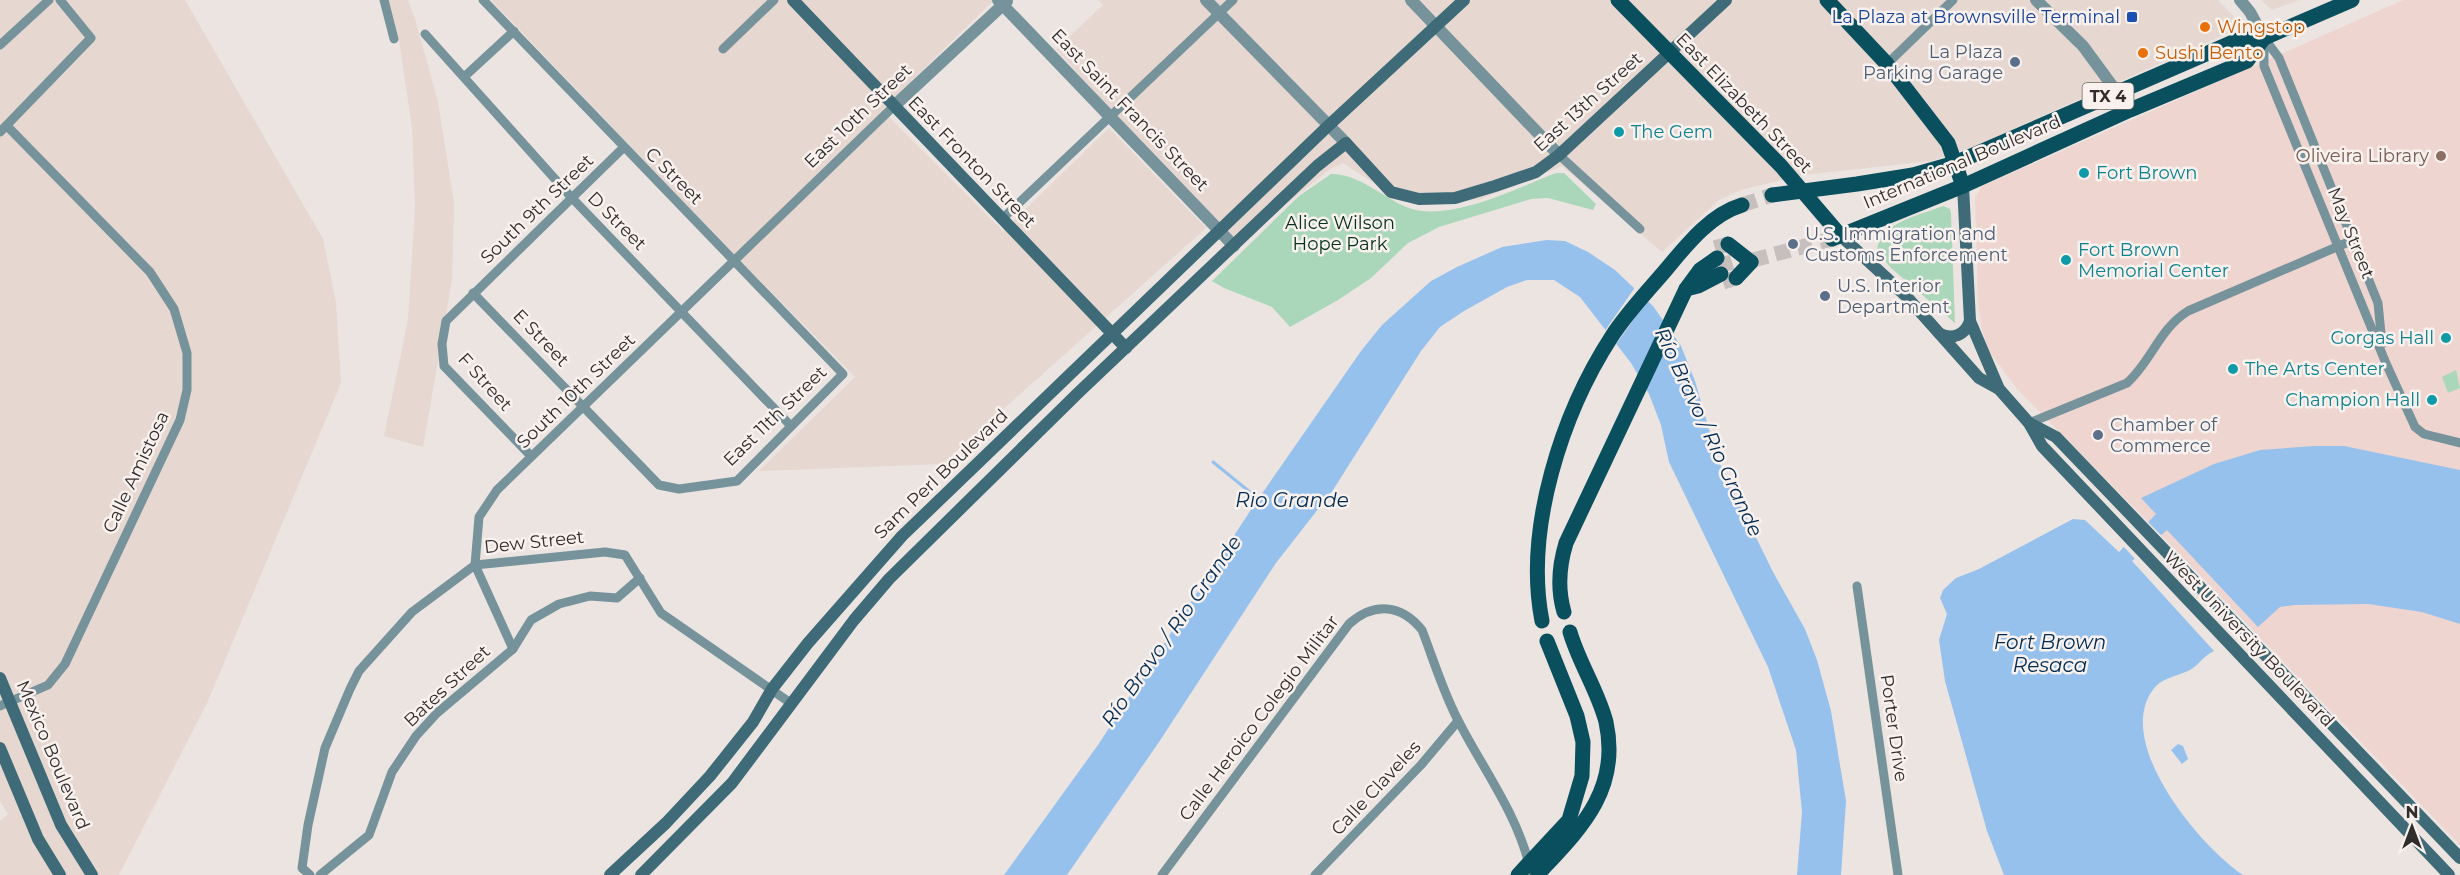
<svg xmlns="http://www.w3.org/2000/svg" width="2460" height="875" viewBox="0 0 2460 875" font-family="Montserrat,sans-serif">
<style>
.built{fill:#e6d7d1}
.education{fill:#efd5d0}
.green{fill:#aad7b9}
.water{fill:#97c1ed}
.pier{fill:#ebe4e1}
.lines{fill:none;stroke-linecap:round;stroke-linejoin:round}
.stream{stroke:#97c1ed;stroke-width:3}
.primary-tunnel{stroke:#c6bfbd;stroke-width:15;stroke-dasharray:15 8;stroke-linecap:butt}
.minor{stroke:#76939b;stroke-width:9}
.tertiary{stroke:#76939b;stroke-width:12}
.secondary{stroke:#3e6b77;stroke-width:12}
.primary{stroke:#0a4f5d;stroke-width:15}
.transit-dot{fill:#1a4fb4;stroke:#f8f1ee;stroke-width:2}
.food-dot{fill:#e8710a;stroke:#f8f1ee;stroke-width:2}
.service-dot{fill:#5c6f8a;stroke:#f8f1ee;stroke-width:2}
.culture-dot{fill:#0f9aa8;stroke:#f8f1ee;stroke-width:2}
.education-dot{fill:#8d6e63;stroke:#f8f1ee;stroke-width:2}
.labels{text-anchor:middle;stroke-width:5;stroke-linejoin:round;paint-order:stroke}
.shield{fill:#f8f1ee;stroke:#6c6866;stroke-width:1.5}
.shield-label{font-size:16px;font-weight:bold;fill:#302d2c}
.transit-label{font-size:18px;fill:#164399;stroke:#f8f1ee;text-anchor:end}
.food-label{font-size:18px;fill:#c56008;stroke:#f8f1ee;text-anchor:start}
.service-label{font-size:18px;fill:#4e5e75;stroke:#f8f1ee;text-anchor:start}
.street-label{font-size:18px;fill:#302d2c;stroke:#f8f1ee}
.culture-label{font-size:18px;fill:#0d838f;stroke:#f8f1ee;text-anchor:start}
.education-label{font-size:18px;fill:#785e54;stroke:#f8f1ee;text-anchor:end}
.park-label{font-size:18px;fill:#04321b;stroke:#f8f1ee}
.water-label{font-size:20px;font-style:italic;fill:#002c54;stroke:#f8f1ee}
</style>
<rect width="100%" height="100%" fill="#ebe4e1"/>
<g class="built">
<path d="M0,0H185L323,239L336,302L341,383L208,701L119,875H0V821L8,814L0,801Z"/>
<path d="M387,0H408L415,19L438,102L454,203L452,280L423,447L384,436L408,320L415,206L412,127L399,40Z"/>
<path d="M491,0H994L882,110L1003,231L1109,128L1206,228L942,464L759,471L855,377L728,248Z"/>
<path d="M1098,0H2218L2234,17L2235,30L1975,146L1931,161L1803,175L1741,190L1719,200L1662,252L1562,166L1481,199L1424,205L1395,197L1343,163L1330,169L1234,246L1056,49L1103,5Z"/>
<path d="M2261,0H2299L2272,10Z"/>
</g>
<path class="education" d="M2403,0H2460V845L2168,542L2017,389L1989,351L1982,330L1978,302L1975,198L1982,186Z"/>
<g class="green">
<path d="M1556,173H1564L1596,204L1593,210L1548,198L1531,199L1439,227L1408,243L1371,278L1338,300L1290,327L1272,307L1224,288L1212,281L1299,196L1331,174C1359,174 1381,196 1406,207C1448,224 1517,188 1556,173Z"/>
<path d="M1943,206L1950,209L1951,213L1955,323L1891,268L1877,251C1879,222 1919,216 1943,206Z"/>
<path d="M2456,370L2460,388L2448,393L2442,377Z"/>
</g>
<g class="water">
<path d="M1547,240L1565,241L1588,252L1615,270L1653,306L1681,346L1695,381L1718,460L1773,572L1805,629L1817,660L1831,711L1846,801L1841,875H1797L1802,812L1796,750L1768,667L1669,462L1661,425L1649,394L1631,363L1580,297L1554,280H1527L1507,287L1464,311L1440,327L1421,351L1333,490L1276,563L1159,742L1067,875H1004L1098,745L1252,508L1361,351L1382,325L1431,281L1457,267L1502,247Z"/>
<path d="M2314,446H2344L2460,470V624L2422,612L2368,604L2294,605L2280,607L2258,627L2167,530L2132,561L2214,651C2205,655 2201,662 2193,668C2183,675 2164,677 2156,686C2109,738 2200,847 2243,875H2004L1987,831L1945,681L1939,640L1947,614L1940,598L1943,590L1956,578L1979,569L2073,519L2085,520L2119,552L2156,514L2141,498L2214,464L2260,450Z"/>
<path d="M2178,744L2183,746L2188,759L2182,764L2171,750Z"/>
</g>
<g class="pier">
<path d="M1636,286L1649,298L1614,347L1604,332Z"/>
<path d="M2146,520L2163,537L2137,561L2122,545Z"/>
</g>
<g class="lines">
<path class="stream" d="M1213,462L1261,501"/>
<g class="primary-tunnel">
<path d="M1742,205L1772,195"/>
<path d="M1715,248L1728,244"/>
<path d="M1753,260L1832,239"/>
<path d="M1719,266L1732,262"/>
<path d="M1723,282L1736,278"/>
</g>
<g class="minor">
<path d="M384,0L394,39"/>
<path d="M425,34L572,198L791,426"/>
<path d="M2264,38L2279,58L2378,303L2382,344"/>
<path d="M2264,40V66L2385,361L2415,427L2424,434L2460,443"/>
<path d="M0,45L49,0"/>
<path d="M723,49L774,0"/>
<path d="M1887,64L1953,0"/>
<path d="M464,77L514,31"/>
<path d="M0,132L91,38L60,0"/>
<path d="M1559,155L1640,229"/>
<path d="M1002,219L1233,0"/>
<path d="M473,293L659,485L679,489L737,481L843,374L483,0"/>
<path d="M2029,423L2127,383C2151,362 2159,329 2188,311L2353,240"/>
<path d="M531,456L444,366L442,344L446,321L623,148"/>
<path d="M1857,586L1898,875"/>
<path d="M513,649L475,565L479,517L497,490L893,107"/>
<path d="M0,706L48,685L65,664L180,420L187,390V353L174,309L150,272L7,126"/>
<path d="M310,875L302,868L308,825L325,748L350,689L359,671L412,612L475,565L605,552L625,555L661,613L792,704"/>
<path d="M320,875L369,835L392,772L416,736L437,713L513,649L531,620L559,604L590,596L617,598L640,578"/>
<path d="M1162,875L1349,624C1374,602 1401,604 1422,630C1434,661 1444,695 1460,724C1484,770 1516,813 1529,864"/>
<path d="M1315,875L1421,765L1458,721"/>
</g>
<g class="tertiary">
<path d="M998,0L1234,246"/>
<path d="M1206,0L1346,143"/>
<path d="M1411,0L1559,155"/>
<path d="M2036,0L2083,46L2130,110"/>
<path d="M2240,0L2250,12L2264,38"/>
<path d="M893,107L1007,1"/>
</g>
<g class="secondary">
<path d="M793,0L1126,348"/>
<path d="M1963,186L1970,321L1999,389L2029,423L2042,446L2449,875"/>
<path d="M1840,235L1906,296L1979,378L1999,389"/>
<path d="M1940,334C1953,340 1965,335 1970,321"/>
<path d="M2029,423L2056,437L2460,858"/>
<path d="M0,678L61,825L92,875"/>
<path d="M0,748L38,839L60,875"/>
<path d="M610,875L666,823L710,776L753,722L772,689L808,643L902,536L1328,126L1464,0"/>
<path d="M641,875L732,783L854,620L889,579L1078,393L1317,166L1346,143L1391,192L1419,199L1455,198L1495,186L1536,172L1559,155L1726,0"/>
</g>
<g class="primary">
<path d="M1618,0L1781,166L1840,235"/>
<path d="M1827,0L1887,64L1948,143L1963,186"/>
<path d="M1772,195L1857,184L1913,175L1955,163L2238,40L2264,38L2352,0"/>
<path d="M1832,239L1963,186L2130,110L2247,61L2264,38"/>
<path d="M1728,244L1751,262"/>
<path d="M1736,278L1751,262"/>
<path d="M1686,289L1698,286L1721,274"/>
<path d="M1564,612C1557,588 1559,566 1566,543L1686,289L1700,270L1717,258"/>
<path d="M1542,621C1524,529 1562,413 1612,336C1627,313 1646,293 1664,272C1685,247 1709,215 1742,205"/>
<path d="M1518,875L1569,820L1582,776L1583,742L1577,716L1547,641"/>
<path d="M1537,875C1579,830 1621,791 1606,722C1598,691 1579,663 1570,632"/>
</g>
</g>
<rect class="transit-dot" x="2126" y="11" width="12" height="12" rx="3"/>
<g class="food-dot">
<circle cx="2205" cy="27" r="6"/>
<circle cx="2143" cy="53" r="6"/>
</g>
<g class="service-dot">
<circle cx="2015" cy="62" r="6"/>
<circle cx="1793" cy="244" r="6"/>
<circle cx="1825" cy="296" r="6"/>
<circle cx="2098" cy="435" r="6"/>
</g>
<g class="culture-dot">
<circle cx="1619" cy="132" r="6"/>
<circle cx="2084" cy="173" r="6"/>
<circle cx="2066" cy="260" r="6"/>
<circle cx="2446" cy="338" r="6"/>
<circle cx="2233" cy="369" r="6"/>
<circle cx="2432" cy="400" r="6"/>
</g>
<circle class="education-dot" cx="2441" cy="156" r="6"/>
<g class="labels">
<rect class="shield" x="2082.5" y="83" width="51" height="26" rx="4.5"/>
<g class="shield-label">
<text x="2108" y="102">TX 4</text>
</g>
<g class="transit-label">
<text x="2120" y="23">La Plaza at Brownsville Terminal</text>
</g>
<g class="food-label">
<text x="2217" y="33">Wingstop</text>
<text x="2155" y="59">Sushi Bento</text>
</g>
<g class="service-label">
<text x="2003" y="58" text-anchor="end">La Plaza<tspan x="2003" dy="21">Parking Garage</tspan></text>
<text x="1805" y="240">U.S. Immigration and<tspan x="1805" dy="21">Customs Enforcement</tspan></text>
<text x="1837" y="292">U.S. Interior<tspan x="1837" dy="21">Department</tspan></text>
<text x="2110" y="431">Chamber of<tspan x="2110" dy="21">Commerce</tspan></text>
</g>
<g class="street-label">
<text transform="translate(1588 102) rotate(-42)" y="6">East 13th Street</text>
<text transform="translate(1744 103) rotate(46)" y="6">East Elizabeth Street</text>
<text transform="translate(1130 110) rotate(46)" y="6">East Saint Francis Street</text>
<text transform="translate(858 116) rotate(-44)" y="6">East 10th Street</text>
<text transform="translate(972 162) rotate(46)" y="6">East Fronton Street</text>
<text transform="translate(1962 162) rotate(-23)" y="6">International Boulevard</text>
<text transform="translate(674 176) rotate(45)" y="6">C Street</text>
<text transform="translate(537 209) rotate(-44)" y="6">South 9th Street</text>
<text transform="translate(617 221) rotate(45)" y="6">D Street</text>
<text transform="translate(2351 233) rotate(68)" y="6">May Street</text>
<text transform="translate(541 338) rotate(46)" y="6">E Street</text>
<text transform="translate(485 382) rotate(48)" y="6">F Street</text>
<text transform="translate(576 391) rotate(-44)" y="6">South 10th Street</text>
<text transform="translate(775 416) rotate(-44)" y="6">East 11th Street</text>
<text transform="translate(136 472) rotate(-65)" y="6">Calle Amistosa</text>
<text transform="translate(941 474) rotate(-44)" y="6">Sam Perl Boulevard</text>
<text transform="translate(534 542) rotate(-6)" y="6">Dew Street</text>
<text transform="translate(2249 639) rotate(46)" y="6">West University Boulevard</text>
<text transform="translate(447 686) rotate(-43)" y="6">Bates Street</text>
<text transform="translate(1259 718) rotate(-53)" y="6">Calle Heroico Colegio Militar</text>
<text transform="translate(1894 728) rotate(82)" y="6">Porter Drive</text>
<text transform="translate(53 755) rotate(67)" y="6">Mexico Boulevard</text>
<text transform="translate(1376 788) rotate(-47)" y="6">Calle Claveles</text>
</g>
<g class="culture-label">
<text x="1631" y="138">The Gem</text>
<text x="2096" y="179">Fort Brown</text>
<text x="2078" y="256">Fort Brown<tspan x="2078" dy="21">Memorial Center</tspan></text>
<text x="2434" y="344" text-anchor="end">Gorgas Hall</text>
<text x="2245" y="375">The Arts Center</text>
<text x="2420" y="406" text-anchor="end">Champion Hall</text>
</g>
<g class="education-label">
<text x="2429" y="162">Oliveira Library</text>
</g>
<g class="park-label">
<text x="1340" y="229">Alice Wilson<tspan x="1340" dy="21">Hope Park</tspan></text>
</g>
<g class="water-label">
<text transform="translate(1709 432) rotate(65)" y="7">Río Bravo / Rio Grande</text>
<text x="1292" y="507">Rio Grande</text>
<text transform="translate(1171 631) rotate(-55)" y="7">Río Bravo / Rio Grande</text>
<text x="2050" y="649">Fort Brown<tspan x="2050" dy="23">Resaca</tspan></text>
</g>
</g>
<g transform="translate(2412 827)" stroke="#f8f1ee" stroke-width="4.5" paint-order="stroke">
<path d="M0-4.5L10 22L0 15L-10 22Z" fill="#302d2c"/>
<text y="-9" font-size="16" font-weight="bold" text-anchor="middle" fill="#302d2c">N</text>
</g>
</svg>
